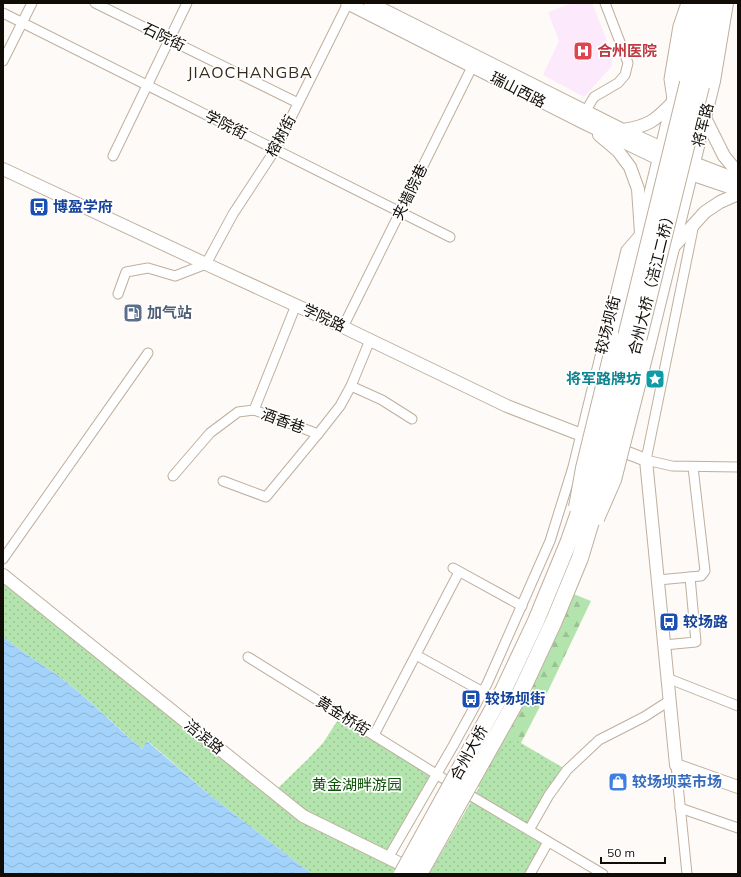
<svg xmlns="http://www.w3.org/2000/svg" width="741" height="877" viewBox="0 0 741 877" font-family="Mulish,'Noto Sans SC',sans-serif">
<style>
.medical{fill:#fceafc}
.forest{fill:url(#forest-firs)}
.park{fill:url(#park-dots)}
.water{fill:url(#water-waves)}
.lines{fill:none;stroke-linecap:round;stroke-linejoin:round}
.street-casing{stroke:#bfaf9e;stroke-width:11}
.secondary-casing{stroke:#bfaf9e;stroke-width:14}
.highway-casing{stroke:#bfaf9e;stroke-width:18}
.street{stroke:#fff;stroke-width:9}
.secondary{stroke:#fff;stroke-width:12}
.highway{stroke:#fff;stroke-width:16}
.secondary-bridge-casing{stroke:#bfaf9e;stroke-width:14;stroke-linecap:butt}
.highway-bridge-casing{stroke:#bfaf9e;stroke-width:18;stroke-linecap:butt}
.secondary-bridge{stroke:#fff;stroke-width:12}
.highway-bridge{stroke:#fff;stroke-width:16}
.labels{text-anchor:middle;stroke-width:3.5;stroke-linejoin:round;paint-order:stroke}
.street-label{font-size:15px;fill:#110c06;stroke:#fff}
.health-label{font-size:15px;font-weight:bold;fill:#be3a42;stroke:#fff;text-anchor:start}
.transit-label{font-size:15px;font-weight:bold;fill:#164399;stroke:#fff;text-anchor:start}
.service-label{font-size:15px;font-weight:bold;fill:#4e5e75;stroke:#fff;text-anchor:start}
.culture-label{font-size:15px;font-weight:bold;fill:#0d838f;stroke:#fff;text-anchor:end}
.shop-label{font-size:15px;font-weight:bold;fill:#366cbe;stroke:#fff;text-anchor:start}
.park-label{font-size:15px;fill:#0a5204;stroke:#fff}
.neighbourhood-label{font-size:16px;letter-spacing:1px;fill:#372b1c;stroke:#fff}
</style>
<defs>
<pattern id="forest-firs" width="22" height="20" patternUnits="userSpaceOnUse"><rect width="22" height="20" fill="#b4e4ae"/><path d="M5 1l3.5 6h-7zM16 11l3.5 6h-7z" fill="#9ac294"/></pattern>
<pattern id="park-dots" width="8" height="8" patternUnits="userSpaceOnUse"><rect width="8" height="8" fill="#b4e4ae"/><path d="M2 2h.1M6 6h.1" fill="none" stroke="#9ac294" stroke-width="1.8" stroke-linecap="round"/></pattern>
<pattern id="water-waves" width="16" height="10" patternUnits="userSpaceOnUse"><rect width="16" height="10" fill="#a3d3fb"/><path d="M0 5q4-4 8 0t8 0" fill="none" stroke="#8bb4d6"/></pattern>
</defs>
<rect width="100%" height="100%" fill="#fefaf7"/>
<path class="medical" d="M573,3H592L613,56L611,67L584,97L543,75L559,41L548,12Z"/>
<path class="forest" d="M566,591L591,601L549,689L521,743L523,812L470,782Z"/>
<g class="park">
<path d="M3,575L274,792L310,757L323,743L341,715L437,774L388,858L422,874H312L211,796L148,741L142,749C114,724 86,696 56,674C38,662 20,650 3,637Z"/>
<path d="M509,736L567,770L529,830L548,842L530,874H429Z"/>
</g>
<path class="water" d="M3,637C20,650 38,662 56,674C86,696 113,724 142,749L147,741L211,796L312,874H3Z"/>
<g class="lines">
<defs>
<g id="street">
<path d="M95,3L298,103"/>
<path d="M3,13L450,237"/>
<path d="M3,61L32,3"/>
<path d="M672,99L669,79L678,26L686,3"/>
<path d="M585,112L594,97L618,83L625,75L628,63L605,3"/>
<path d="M113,156L187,3"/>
<path d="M694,224L646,460L672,466L738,467"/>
<path d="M118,294L126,272L148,268L175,276L206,264L233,214L275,150L348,3"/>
<path d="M296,305L254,410L318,434L340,406L351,386L370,340"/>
<path d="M343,327L475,61"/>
<path d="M351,386L382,400L412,419"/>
<path d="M173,476L210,433L238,412L254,410"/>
<path d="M223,481L266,497L318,434"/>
<path d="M3,559L148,353"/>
<path d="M453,568L522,606"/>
<path d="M690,577L701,576L705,571L693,467"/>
<path d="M658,580L690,577L696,642L664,645"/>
<path d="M416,655L483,692"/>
<path d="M248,657L473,797L603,874"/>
<path d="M667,678L738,706"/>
<path d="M374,735L459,572"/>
<path d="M676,765L687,874"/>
<path d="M680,808L738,828"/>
<path d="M529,830L549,795L567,770L599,740L644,717L669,701"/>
<path d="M388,858L453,746L487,684L550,541L573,467L626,250L640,234"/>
<path d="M530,874L548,842"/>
</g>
<g id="secondary">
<path d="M347,3L584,123L659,159L691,174L738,190"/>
<path d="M370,3L623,130L694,163L738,180"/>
<path d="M705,118L724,156L738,173"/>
<path d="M623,130C648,126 655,121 672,103"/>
<path d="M599,135L618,151L630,167L638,189L641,233L614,337"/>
<path d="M3,169L206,264L343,327L507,406L646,460L676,765L738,787"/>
<path d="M644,220L680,71L692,3"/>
<path d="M675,245L705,212L720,202L738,194"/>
<path d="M649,346L714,81L727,3"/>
<path d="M3,575L303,816L413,870"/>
</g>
<g id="highway">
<path d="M688,83L702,3"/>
<path d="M701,86L717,3"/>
</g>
</defs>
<use href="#street" class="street-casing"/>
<use href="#secondary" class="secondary-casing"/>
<use href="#highway" class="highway-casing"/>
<use href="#street" class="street"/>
<use href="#secondary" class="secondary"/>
<use href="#highway" class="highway"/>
<defs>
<g id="secondary-bridge">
<path d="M575,507L582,468L614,337"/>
<path d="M598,519L615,480L649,346"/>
</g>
<g id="highway-bridge">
<path d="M402,874L504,689L536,621L569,541L593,472L688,83"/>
<path d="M419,874L520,694L554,621L580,558L604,478L701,86"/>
</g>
</defs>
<use href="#secondary-bridge" class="secondary-bridge-casing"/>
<use href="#highway-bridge" class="highway-bridge-casing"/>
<use href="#secondary-bridge" class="secondary-bridge"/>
<use href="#highway-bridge" class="highway-bridge"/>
</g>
<defs>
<symbol id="hospital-square" viewBox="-11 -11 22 22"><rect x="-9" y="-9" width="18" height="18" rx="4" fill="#e0444e" stroke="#fff"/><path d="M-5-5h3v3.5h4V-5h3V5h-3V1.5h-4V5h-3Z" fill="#fff"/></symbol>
<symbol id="bus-square" viewBox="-11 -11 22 22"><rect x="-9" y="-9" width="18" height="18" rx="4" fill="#1a4fb4" stroke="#fff"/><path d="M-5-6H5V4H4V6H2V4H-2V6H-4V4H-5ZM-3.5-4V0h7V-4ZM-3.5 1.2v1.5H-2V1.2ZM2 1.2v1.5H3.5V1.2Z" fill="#fff"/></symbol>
<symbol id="fuel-square" viewBox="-11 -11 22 22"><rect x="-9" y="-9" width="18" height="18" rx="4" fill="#5c6f8a" stroke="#fff"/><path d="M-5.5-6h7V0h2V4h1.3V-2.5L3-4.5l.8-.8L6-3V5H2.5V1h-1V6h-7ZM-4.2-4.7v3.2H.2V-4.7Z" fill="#fff"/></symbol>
<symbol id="sight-square" viewBox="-11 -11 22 22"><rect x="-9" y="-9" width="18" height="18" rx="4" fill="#0f9aa8" stroke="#fff"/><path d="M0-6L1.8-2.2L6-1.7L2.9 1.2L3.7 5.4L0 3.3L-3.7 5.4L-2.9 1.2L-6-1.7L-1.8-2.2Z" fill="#fff"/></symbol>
<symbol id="shop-square" viewBox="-11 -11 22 22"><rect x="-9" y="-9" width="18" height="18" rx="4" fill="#3f7fe0" stroke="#fff"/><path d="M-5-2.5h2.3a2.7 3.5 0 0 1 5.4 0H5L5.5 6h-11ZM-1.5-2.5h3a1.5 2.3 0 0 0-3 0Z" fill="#fff"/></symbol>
</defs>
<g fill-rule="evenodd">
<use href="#hospital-square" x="572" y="40" width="22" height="22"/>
<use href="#bus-square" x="28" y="196" width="22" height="22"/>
<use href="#fuel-square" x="122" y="302" width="22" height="22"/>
<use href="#sight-square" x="644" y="368" width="22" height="22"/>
<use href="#bus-square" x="658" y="611" width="22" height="22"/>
<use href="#bus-square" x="460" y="688" width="22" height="22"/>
<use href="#shop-square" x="607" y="771" width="22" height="22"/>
</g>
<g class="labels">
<g class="street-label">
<text transform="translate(164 37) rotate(26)" y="5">石院街</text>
<text transform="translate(518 90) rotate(27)" y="5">瑞山西路</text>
<text transform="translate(226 125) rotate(27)" y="5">学院街</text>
<text transform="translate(703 125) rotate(-76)" y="5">将军路</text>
<text transform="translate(281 136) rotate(-62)" y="5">榕树街</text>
<text transform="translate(410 192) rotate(-64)" y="5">夹墙院巷</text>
<text transform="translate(652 282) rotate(-76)" y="5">合州大桥（涪江二桥）</text>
<text transform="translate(324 318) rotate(25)" y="5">学院路</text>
<text transform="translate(608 325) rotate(-76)" y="5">较场坝街</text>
<text transform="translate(283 421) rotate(20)" y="5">酒香巷</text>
<text transform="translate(343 716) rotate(32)" y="5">黄金桥街</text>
<text transform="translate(204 737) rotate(39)" y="5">涪滨路</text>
<text transform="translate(469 753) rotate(-61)" y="5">合州大桥</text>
</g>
<g class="health-label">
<text x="597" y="56">合州医院</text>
</g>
<g class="transit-label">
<text x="53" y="212">博盈学府</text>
<text x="683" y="627">较场路</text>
<text x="485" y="704">较场坝街</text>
</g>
<g class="service-label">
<text x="147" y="318">加气站</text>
</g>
<g class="culture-label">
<text x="641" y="384">将军路牌坊</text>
</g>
<g class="shop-label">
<text x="632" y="787">较场坝菜市场</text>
</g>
<g class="park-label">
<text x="357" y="790">黄金湖畔游园</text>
</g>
<g class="neighbourhood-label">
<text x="250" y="78">JIAOCHANGBA</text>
</g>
</g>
<rect width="741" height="877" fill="none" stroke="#110c06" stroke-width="8"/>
<path d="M601 857v6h64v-6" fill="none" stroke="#110c06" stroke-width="2"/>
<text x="607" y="857" font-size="12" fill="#110c06" stroke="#ffffff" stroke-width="3" paint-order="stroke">50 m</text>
</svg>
